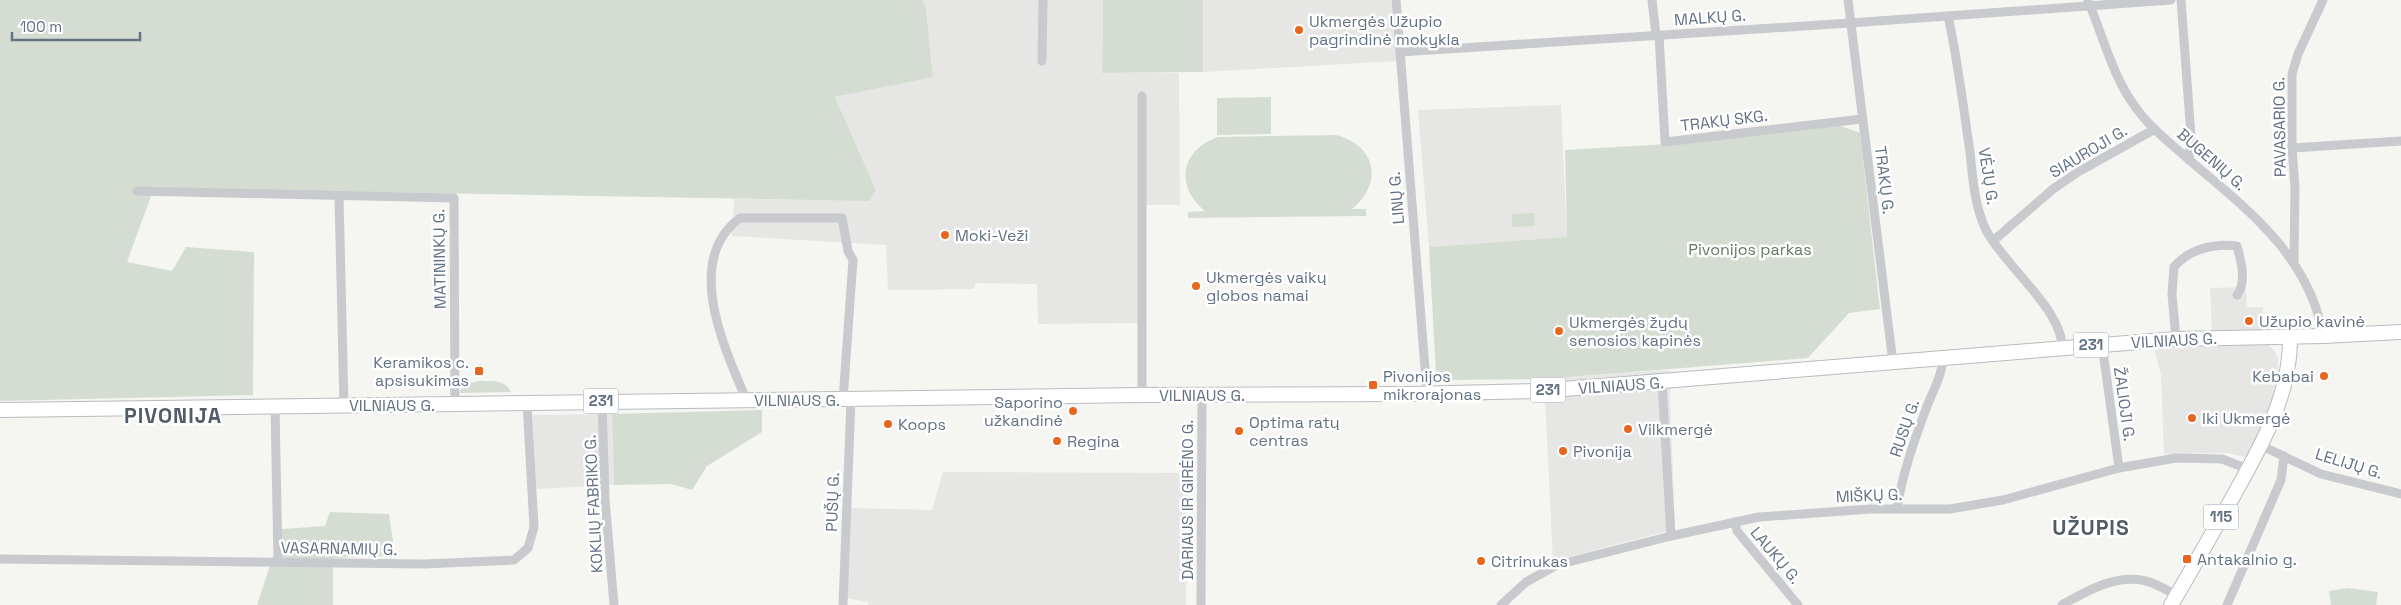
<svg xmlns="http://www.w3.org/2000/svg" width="2401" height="605" viewBox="0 0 2401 605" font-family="'Space Grotesk',sans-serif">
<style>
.built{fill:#e6e6e5}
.green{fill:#d5ddd2}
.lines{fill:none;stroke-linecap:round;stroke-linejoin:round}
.primary-casing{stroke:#b8bbbf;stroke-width:16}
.street{stroke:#c8cace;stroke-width:9}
.primary{stroke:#fff;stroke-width:14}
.poi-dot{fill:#e9661e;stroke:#fff;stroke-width:2}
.labels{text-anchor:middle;stroke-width:5;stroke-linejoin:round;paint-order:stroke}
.shield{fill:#fff;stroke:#929ca9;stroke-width:1}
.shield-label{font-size:15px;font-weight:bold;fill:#637184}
.street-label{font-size:16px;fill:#637184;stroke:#fff}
.poi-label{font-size:16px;fill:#637184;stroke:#fff;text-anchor:start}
.park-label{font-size:16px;fill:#647b62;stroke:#fff}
.district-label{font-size:21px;font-weight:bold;letter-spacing:1px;fill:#515c69;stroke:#fff}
</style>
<rect width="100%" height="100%" fill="#f5f6f2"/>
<g class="built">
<path d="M922,0H1103L1102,73H1179L1180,205H1138V323L1038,324L1037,284L976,283L973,289L888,290L886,245L732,236L734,199L869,200L876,190L835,97L933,76L926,8Z"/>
<path d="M1203,0H1391L1398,61L1203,72Z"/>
<path d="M1561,105L1567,237L1429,247L1418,110Z"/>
<path d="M2246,287L2247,307H2263L2264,330L2212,331L2210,288Z"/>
<path d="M2257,344L2269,345L2274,350L2278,358V369L2270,413L2250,458L2227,453L2164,454L2161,375L2154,348Z"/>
<path d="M1669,370L1675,529L1553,561L1544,379Z"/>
<path d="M612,414L614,485L536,489L533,415Z"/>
<path d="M943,472L1188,473L1186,605H868V602L846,598L851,508L932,510Z"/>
</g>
<g class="green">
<path d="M0,0H922L926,8L933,77L835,97L876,190L869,201L154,188L127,262L172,271L186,247L254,252L253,395L0,401Z"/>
<path d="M1103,0H1203V72L1102,73Z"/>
<path d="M1271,97V134L1217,135V98Z"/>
<path d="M1838,125L1860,133L1880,309L1849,313L1808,358L1544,379L1446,380L1436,374L1429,247L1567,237L1565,150L1667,144Z"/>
<path d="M1336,135C1376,145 1384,183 1352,209H1366V216L1188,218V212L1205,211C1175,187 1180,150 1218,137Z"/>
<path d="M1534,213L1535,226L1512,227V214Z"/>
<path d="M479,381C491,381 505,379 511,392L460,393L462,385Z"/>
<path d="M762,410V432L707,466L692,490L671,484L614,485L612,414Z"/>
<path d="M330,512L389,514L393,541L390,556L333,558V605H257L282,529L325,526Z"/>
<path d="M2348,588L2378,592L2376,605H2331L2329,591Z"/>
</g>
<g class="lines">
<defs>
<g id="primary">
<path d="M0,410L1142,395L1408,394L1540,391L2176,339L2323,336L2401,332"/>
<path d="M2171,605C2191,571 2210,537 2230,502C2258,451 2291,398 2290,337"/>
</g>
</defs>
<use href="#primary" class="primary-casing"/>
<g class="street">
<path d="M1396,0L1427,394"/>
<path d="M1652,0L1656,35"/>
<path d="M1848,0L1893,363"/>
<path d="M2181,0L2191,136L2189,160"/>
<path d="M2088,1C2102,33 2113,77 2134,105C2148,126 2169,142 2188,159C2246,208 2310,256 2323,336"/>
<path d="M1948,16C1958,61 1963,106 1970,152C1973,179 1974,205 1986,230C2003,264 2062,309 2062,347"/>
<path d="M1659,35L1665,142L1862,119"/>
<path d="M1400,52L1850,23L2171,0"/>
<path d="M1042,61L1043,0"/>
<path d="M2292,148L2401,141"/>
<path d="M137,191L454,198L455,404"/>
<path d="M339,197L344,405"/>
<path d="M1993,241L2053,189L2078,172L2155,129"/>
<path d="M2294,261L2295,188L2292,148V74L2298,54L2323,0"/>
<path d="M2176,339L2172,294L2174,267C2189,249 2214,243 2237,246C2241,261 2247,282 2237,295"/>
<path d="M2102,344L2119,468"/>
<path d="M1662,382L1671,536"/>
<path d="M1142,395V96"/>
<path d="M602,401L605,499L614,605"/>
<path d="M747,401C724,348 683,260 740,218H842L848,251L853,260L843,400"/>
<path d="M275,406L278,562"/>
<path d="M2262,446L2321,474L2401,494"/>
<path d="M1897,509C1902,475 1914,441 1926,409C1932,392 1942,377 1943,358"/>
<path d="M1735,522L1737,531L1798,605"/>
<path d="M0,559L424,564L514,560L528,548L534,527L527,403"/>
<path d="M843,605L851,400"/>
<path d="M1201,605L1202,396"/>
<path d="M1501,605L1526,582L1557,565L1671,536L1759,517L1871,509H1950L2003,500L2119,468L2176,458L2222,459L2248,469"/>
<path d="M2062,605C2088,590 2121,571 2152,583C2160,586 2169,591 2177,596"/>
<path d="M2227,605L2281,480L2284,456"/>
</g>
<use href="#primary" class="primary"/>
</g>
<g class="poi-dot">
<circle cx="1299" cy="30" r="5"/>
<circle cx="945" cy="235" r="5"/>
<circle cx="1196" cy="286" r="5"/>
<circle cx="2249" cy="321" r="5"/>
<circle cx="1559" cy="331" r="5"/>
<rect x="474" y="366" width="10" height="10" rx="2.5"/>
<circle cx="2324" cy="376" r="5"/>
<rect x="1368" y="380" width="10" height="10" rx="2.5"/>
<circle cx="1073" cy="411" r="5"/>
<circle cx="2192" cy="418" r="5"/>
<circle cx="888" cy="424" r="5"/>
<circle cx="1628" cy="429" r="5"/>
<circle cx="1239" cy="431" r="5"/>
<circle cx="1057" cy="441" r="5"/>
<circle cx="1563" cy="451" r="5"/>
<rect x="2182" y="554" width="10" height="10" rx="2.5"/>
<circle cx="1481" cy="561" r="5"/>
</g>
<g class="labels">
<g class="shield">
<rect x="2073.5" y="332.5" width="35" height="25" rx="4"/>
<rect x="1530.5" y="377.5" width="35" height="25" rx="4"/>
<rect x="583.5" y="388.5" width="35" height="25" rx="4"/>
<rect x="2203.5" y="504.5" width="35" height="25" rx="4"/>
</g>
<g class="shield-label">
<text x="2091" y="350">231</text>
<text x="1548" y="395">231</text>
<text x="601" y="406">231</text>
<text x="2221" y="522">115</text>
</g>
<g class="street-label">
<text transform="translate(1710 17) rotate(-4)" y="6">MALKŲ G.</text>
<text transform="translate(1724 120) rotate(-7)" y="6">TRAKŲ SKG.</text>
<text transform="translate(2279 127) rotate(-91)" y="6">PAVASARIO G.</text>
<text transform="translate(2088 151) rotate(-31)" y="6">SIAUROJI G.</text>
<text transform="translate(2212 159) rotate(41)" y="6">BUGENIŲ G.</text>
<text transform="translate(1989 176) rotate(81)" y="6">VĖJŲ G.</text>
<text transform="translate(1885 180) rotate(83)" y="6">TRAKŲ G.</text>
<text transform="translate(1396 198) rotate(-95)" y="6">LINŲ G.</text>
<text transform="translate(439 259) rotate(-91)" y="6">MATININKŲ G.</text>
<text transform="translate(2174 340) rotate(-3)" y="6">VILNIAUS G.</text>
<text transform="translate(1621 385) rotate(-4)" y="6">VILNIAUS G.</text>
<text x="1202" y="401">VILNIAUS G.</text>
<text x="797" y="406">VILNIAUS G.</text>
<text transform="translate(2125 404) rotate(82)" y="6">ŽALIOJI G.</text>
<text x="392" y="411">VILNIAUS G.</text>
<text transform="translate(1904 428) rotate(-71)" y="6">RUSŲ G.</text>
<text transform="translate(2349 463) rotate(17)" y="6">LELIJŲ G.</text>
<text transform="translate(1869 495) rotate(-2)" y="6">MIŠKŲ G.</text>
<text transform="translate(1187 500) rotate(-90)" y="6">DARIAUS IR GIRĖNO G.</text>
<text transform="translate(832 502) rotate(-88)" y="6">PUŠŲ G.</text>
<text transform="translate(593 504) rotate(-93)" y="6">KOKLIŲ FABRIKO G.</text>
<text transform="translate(339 548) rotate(1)" y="6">VASARNAMIŲ G.</text>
<text transform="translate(1776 555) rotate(50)" y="6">LAUKŲ G.</text>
</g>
<g class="poi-label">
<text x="1309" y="27">Ukmergės Užupio<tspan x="1309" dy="18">pagrindinė mokykla</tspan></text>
<text x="955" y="241">Moki-Veži</text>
<text x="1206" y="283">Ukmergės vaikų<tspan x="1206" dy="18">globos namai</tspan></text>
<text x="2259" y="327">Užupio kavinė</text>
<text x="1569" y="328">Ukmergės žydų<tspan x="1569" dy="18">senosios kapinės</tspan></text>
<text x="469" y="368" text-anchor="end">Keramikos c.<tspan x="469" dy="18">apsisukimas</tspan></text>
<text x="1383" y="382">Pivonijos<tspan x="1383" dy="18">mikrorajonas</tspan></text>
<text x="2314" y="382" text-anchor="end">Kebabai</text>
<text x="1063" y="408" text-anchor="end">Saporino<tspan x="1063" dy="18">užkandinė</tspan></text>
<text x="2202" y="424">Iki Ukmergė</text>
<text x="1249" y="428">Optima ratų<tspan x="1249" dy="18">centras</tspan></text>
<text x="898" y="430">Koops</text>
<text x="1638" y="435">Vilkmergė</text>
<text x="1067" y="447">Regina</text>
<text x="1573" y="457">Pivonija</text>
<text x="2197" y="565">Antakalnio g.</text>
<text x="1491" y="567">Citrinukas</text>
</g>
<g class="park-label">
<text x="1750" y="255">Pivonijos parkas</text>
</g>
<g class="district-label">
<text x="173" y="423">PIVONIJA</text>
<text x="2091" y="535">UŽUPIS</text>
</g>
</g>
<path d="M12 32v8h128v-8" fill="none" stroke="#637184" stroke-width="2.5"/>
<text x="20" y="32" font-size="15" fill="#637184" stroke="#ffffff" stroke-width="4" paint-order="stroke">100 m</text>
</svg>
